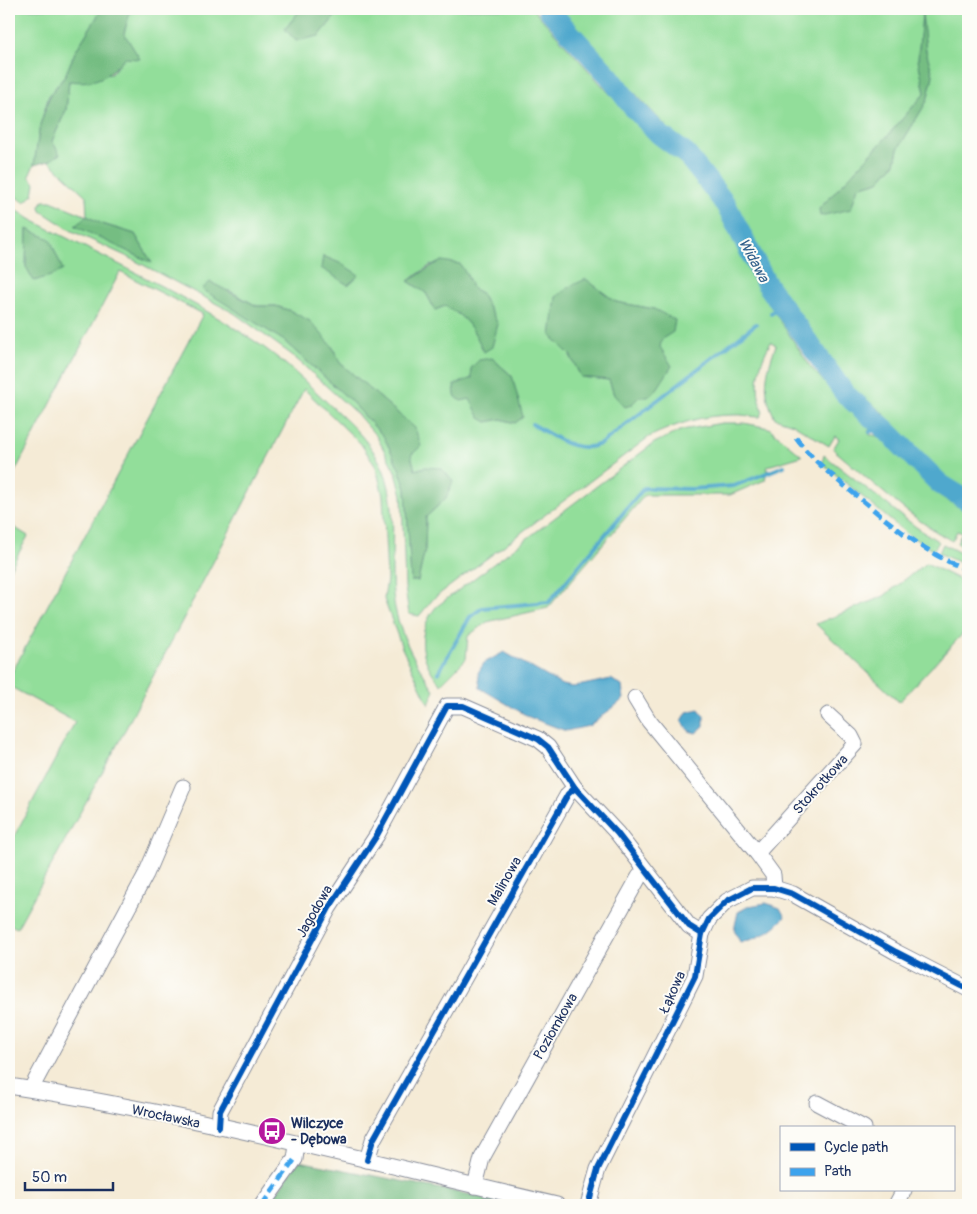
<svg xmlns="http://www.w3.org/2000/svg" width="977" height="1214" viewBox="0 0 977 1214" font-family="Pangolin,sans-serif">
<style>
.green{fill:#92de9a;stroke:#56867c;fill-rule:evenodd}
.forest{fill:#75bd82;stroke:#487670}
.water{fill:#50a8cd;stroke:#366c96}
.lines{fill:none;stroke-linecap:round;stroke-linejoin:round}
.stream{stroke:#50a8cd;stroke-width:4}
.river{stroke:#50a8cd;stroke-width:21}
.minor-casing{stroke:#888d9a;stroke-width:17}
.minor{stroke:#fff;stroke-width:15}
.quiet{stroke:#3da3ed;stroke-width:5;stroke-dasharray:10 5;stroke-linecap:butt}
.cycleway-casing{stroke:#fdfcf7;stroke-width:9}
.cycleway{stroke:#0057b8;stroke-width:6}
.labels{text-anchor:middle;stroke-width:4;stroke-linejoin:round;paint-order:stroke}
.street-label{font-size:14px;fill:#1b2f5e;stroke:#fdfcf7}
.poi-label{font-size:14px;font-weight:bold;fill:#1b2f5e;stroke:#fdfcf7;text-anchor:start}
.water-label{font-size:15px;font-style:italic;fill:#305f8a;stroke:#fdfcf7}
</style>
<rect width="100%" height="100%" fill="#fdfcf7"/>
<filter id="ink" filterUnits="userSpaceOnUse"><feTurbulence type="fractalNoise" baseFrequency=".02" numOctaves="2"/><feDisplacementMap in="SourceGraphic" scale="10" xChannelSelector="R" yChannelSelector="G"/><feConvolveMatrix kernelMatrix="1 2 1 2 8 2 1 2 1" color-interpolation-filters="sRGB"/></filter>
<filter id="wash" filterUnits="userSpaceOnUse"><feTurbulence type="fractalNoise" baseFrequency=".0096" numOctaves="4" result="noise"/><feDisplacementMap in="SourceGraphic" scale="20" xChannelSelector="R" yChannelSelector="G"/><feGaussianBlur stdDeviation="1.12" result="paint"/><feColorMatrix in="noise" values="0 0 0 0 0 0 0 0 0 0 0 0 0 0 0 0 0 1.4 0 .05"/><feComposite in="paint" operator="in"/></filter>
<g filter="url(#wash)">
<rect width="100%" height="100%" fill="#f5ebd6"/>
<g class="green">
<path d="M17,9H102L75,52L65,76L49,95L40,125L34,165L29,176L35,183L33,195L24,202L9,193V23Z"/>
<path d="M131,9H301L285,29L319,36L341,9H533L637,124L683,165L726,221L767,301L810,366L839,399L871,428L868,431L870,435C888,433 915,474 929,487C940,497 954,505 968,511V549L957,543L962,533L957,531L952,541C908,517 871,481 833,449L839,439L835,436L829,446L793,424L775,418C761,390 766,373 776,345L771,342C758,364 754,387 763,412L760,417C751,417 742,414 733,415C702,415 676,424 649,437L434,598L419,616L409,614L405,588L402,495L396,473L377,437L357,414L292,355L234,313L130,258L72,231L41,211L40,206L43,201H51L87,216L86,196L49,161L59,154L52,141L66,110L69,81L111,74L124,58V33ZM87,216L102,224L135,234L151,262L81,228ZM431,265L468,277L472,289L480,292L498,324L484,351C473,329 468,318 445,306L435,310L426,293L408,281ZM203,288L230,291L257,306H276L291,311L332,346L340,363L415,428L411,455L415,470L425,467L446,498L426,517L425,549L418,581H411L406,489L399,468L384,437L350,400L283,340ZM598,289L616,302L654,309L662,339L639,397L631,405L614,395L609,380L581,377L570,355L551,336ZM492,358L512,376L522,417L515,423L501,419L487,422L459,383C473,382 482,367 492,358Z"/>
<path d="M556,9H968V494L955,488L882,412L852,388L765,265L724,188ZM922,17L926,51L933,75L927,101L898,149L895,163L879,181L858,187L819,209L883,141L925,93L918,59Z"/>
<path d="M9,205L30,219C104,258 183,293 253,340C281,358 306,382 331,406C354,427 378,449 387,480C399,522 387,566 395,608C401,638 417,665 434,690L429,705L402,648L384,599L387,579L383,496L376,467L361,444L304,389L116,747L17,928L9,924V846L75,722L9,686V678L203,314L120,272L9,483ZM27,229L54,275L26,267Z"/>
<path d="M722,423H744L769,428L802,456L768,466L765,480L730,495H645L548,608L487,622L468,636L466,659L441,684C419,660 416,632 436,607L654,443L682,430Z"/>
<path d="M824,455L916,527L939,542L933,550L907,534L822,463Z"/>
<path d="M9,524L28,536L9,571Z"/>
<path d="M943,544L968,557V567L939,553Z"/>
<path d="M926,563L968,584V628L899,702L816,624L884,596Z"/>
</g>
<g class="forest">
<path d="M102,9H131L124,33L140,59L124,58C107,78 96,84 69,81L66,110L52,141L60,154L49,161L34,165L40,125L50,95L65,76L75,52Z"/>
<path d="M301,9H341L319,36L296,41L285,29Z"/>
<path d="M922,14L926,51L933,75L927,101L898,149L895,163L879,181L858,187L851,209L820,216L819,209L883,141L925,93L918,60Z"/>
<path d="M87,216L102,224L135,234L152,263L75,226Z"/>
<path d="M27,229L50,239L63,270L54,275L34,281L26,267Z"/>
<path d="M323,256L342,264L359,275L348,285L321,268Z"/>
<path d="M442,261L460,264L468,277L472,288L480,292L498,324L492,347L484,352C473,329 468,318 445,306L435,310L426,293L408,281C420,275 429,266 442,261Z"/>
<path d="M586,279L616,302L654,309L675,320L673,332L662,339L660,347L672,366L657,389L648,397H639L631,405L625,407L614,395L609,380L581,377L570,355L551,336L556,297L569,287Z"/>
<path d="M210,282L257,306H276L291,311L310,321L332,346L340,363L415,428L421,446L411,455L415,470L425,467L441,468L453,481L446,498L426,517L425,549L418,581H411L406,489L399,468L384,437L350,400L283,340L202,289Z"/>
<path d="M492,358L512,376L523,417L515,423L501,419L487,422L480,418L470,399L461,401L455,396L454,385L472,378L471,368L479,360Z"/>
<path d="M299,1161L523,1205H268Z"/>
</g>
<g class="water">
<path d="M504,652L562,685L573,687L611,679L622,686L624,699L589,726L566,731L529,717L480,688L478,673L484,663Z"/>
<path d="M699,709L704,716V726L696,733L689,731L682,721L687,712Z"/>
<path d="M766,903L780,908L785,917C772,931 759,939 740,942L734,930L738,912L749,906Z"/>
</g>
<g class="lines">
<g class="stream">
<path d="M771,313L782,306"/>
<path d="M532,424C554,436 577,456 602,443L756,324"/>
<path d="M870,432L882,426"/>
<path d="M438,673L470,617L482,608L549,602L644,488L692,489L734,486L784,466"/>
</g>
<path class="river" d="M548,9L610,77L631,105L659,134L686,154L713,188L726,205L766,283L845,394L885,429L940,484L968,501"/>
</g>
</g>
<g filter="url(#ink)">
<g class="lines">
<defs>
<g id="minor">
<path d="M635,698L649,721L757,853L773,875L774,888"/>
<path d="M757,853L855,744L851,736L828,715"/>
<path d="M9,1086C193,1114 375,1163 557,1205"/>
<path d="M31,1089L146,874L183,787"/>
<path d="M817,1103L864,1128"/>
<path d="M219,1127L220,1111L329,908L377,835L447,706H463L538,739L548,747L575,788"/>
<path d="M367,1160L373,1140L568,794L575,788L617,833L689,926L702,934"/>
<path d="M475,1186L482,1158L639,877L645,870"/>
<path d="M262,1205L295,1159L297,1145"/>
<path d="M588,1205L598,1169L695,976L702,934L709,919L727,901L752,888H774L793,894L896,952L968,989"/>
<path d="M896,1205L904,1190"/>
</g>
</defs>
<use href="#minor" class="minor-casing"/>
<use href="#minor" class="minor"/>
<g class="quiet">
<path d="M796,438C813,461 835,478 857,496C892,525 926,554 968,570"/>
<path d="M262,1205L295,1159"/>
</g>
<defs>
<g id="cycleway">
<path d="M219,1127L220,1111L329,908L377,835L447,706H463L538,739L548,747L575,788"/>
<path d="M367,1160L373,1140L568,794L575,788L617,833L689,926L702,934"/>
<path d="M588,1205L598,1169L695,976L702,934L709,919L727,901L752,888H774L793,894L896,952L968,989"/>
</g>
</defs>
<use href="#cycleway" class="cycleway-casing"/>
<use href="#cycleway" class="cycleway"/>
</g>
</g>
<defs>
<symbol id="bus-disc" viewBox="-11 -11 22 22"><circle r="9.5" fill="#b5179e" stroke="#fdfcf7"/><path d="M-5-6H5V4H4V6H2V4H-2V6H-4V4H-5ZM-3.5-4V0h7V-4ZM-3.5 1.2v1.5H-2V1.2ZM2 1.2v1.5H3.5V1.2Z" fill="#fff"/></symbol>
</defs>
<g fill-rule="evenodd">
<use href="#bus-disc" x="256" y="1115" width="32" height="32"/>
</g>
<g class="labels">
<g class="street-label">
<text transform="translate(820 784) rotate(-48)" y="5">Stokrotkowa</text>
<text transform="translate(504 881) rotate(-60)" y="5">Malinowa</text>
<text transform="translate(314 911) rotate(-60)" y="5">Jagodowa</text>
<text transform="translate(672 992) rotate(-66)" y="5">Łąkowa</text>
<text transform="translate(555 1026) rotate(-60)" y="5">Poziomkowa</text>
<text transform="translate(166 1116) rotate(12)" y="5">Wrocławska</text>
</g>
<g class="poi-label">
<text x="291" y="1128">Wilczyce<tspan x="291" dy="16">- Dębowa</tspan></text>
</g>
<g class="water-label">
<text transform="translate(754 260) rotate(62)" y="5">Widawa</text>
</g>
</g>
<rect width="977" height="1214" fill="none" stroke="#fdfcf7" stroke-width="30"/>
<rect x="780" y="1126" width="175" height="65" fill="#fdfcf7" stroke="#a3aaba"/>
<rect x="790" y="1143" width="25" height="8" fill="#0057b8" stroke="#a3aaba"/>
<text x="824" y="1152" font-size="15" fill="#1b2f5e">Cycle path</text>
<rect x="790" y="1168" width="25" height="8" fill="#3da3ed" stroke="#a3aaba"/>
<text x="824" y="1176" font-size="15" fill="#1b2f5e">Path</text>
<path d="M25 1182v8h88v-8" fill="none" stroke="#1b2f5e" stroke-width="2.5"/>
<text x="32" y="1182" font-size="15" fill="#1b2f5e" stroke="#fdfcf7" stroke-width="4" paint-order="stroke">50 m</text>
</svg>
